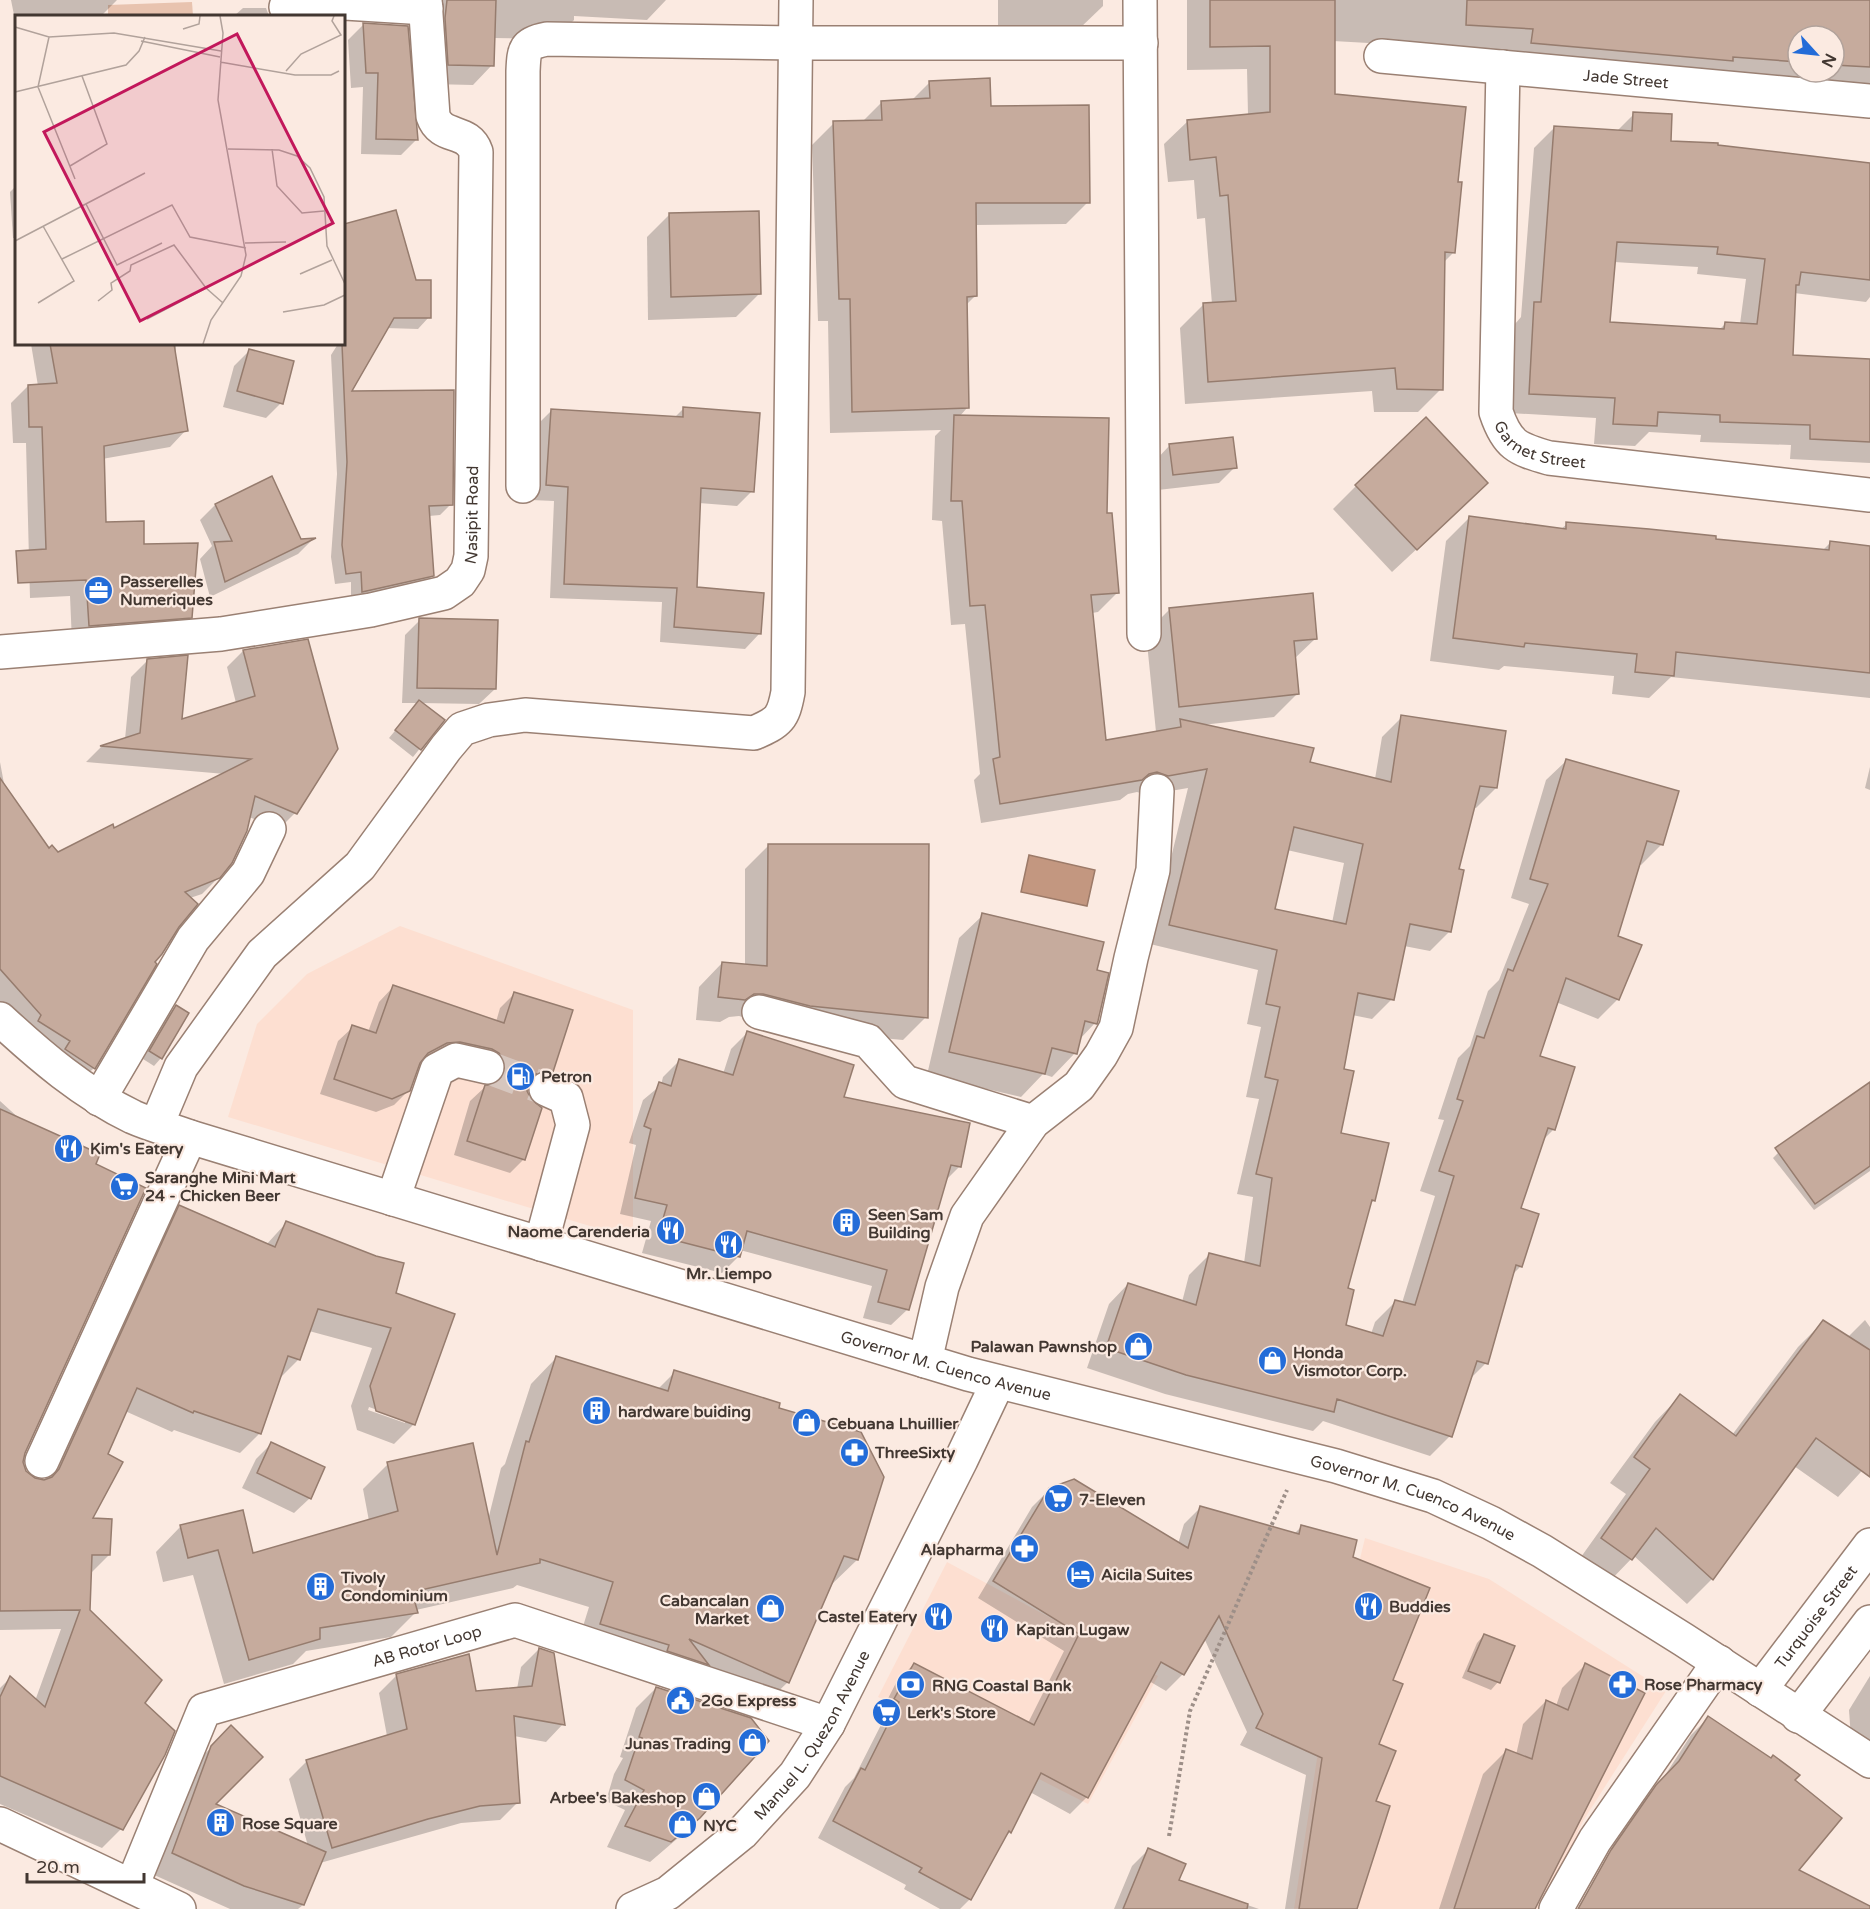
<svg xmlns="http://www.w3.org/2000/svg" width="1870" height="1909" viewBox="0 0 1870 1909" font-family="'Varela Round',sans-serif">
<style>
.built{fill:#fddfd1}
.green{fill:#e8c3af}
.water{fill:#c39780;stroke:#9c7a68;stroke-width:1.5}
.shadow{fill:#0003;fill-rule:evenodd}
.building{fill:#c6ab9d;stroke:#967c6e;stroke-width:1.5;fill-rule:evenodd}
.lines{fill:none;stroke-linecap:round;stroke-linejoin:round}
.minor-tunnel{stroke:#d6c6be;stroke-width:33;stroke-dasharray:33 16;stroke-linecap:butt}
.minor-casing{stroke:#9a8073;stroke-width:36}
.major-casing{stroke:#9a8073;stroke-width:36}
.path{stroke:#9d8f88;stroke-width:4;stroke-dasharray:3 3;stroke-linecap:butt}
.minor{stroke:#fff;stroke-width:33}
.major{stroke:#fff;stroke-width:33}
.labels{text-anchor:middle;stroke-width:4.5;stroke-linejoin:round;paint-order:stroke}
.street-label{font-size:16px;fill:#423731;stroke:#fbeae1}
.poi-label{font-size:16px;font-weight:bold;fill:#423731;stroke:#fbeae1;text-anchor:start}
.inset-road{fill:none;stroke:#b1a29b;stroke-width:1.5}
.view{fill:#c2185b;fill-opacity:0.15;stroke:#c2185b;stroke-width:3}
.inset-edge{fill:none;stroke:#423731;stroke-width:3}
</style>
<rect width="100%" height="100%" fill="#fbeae1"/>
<g class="built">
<path d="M400,926L633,1010V1239L228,1117L257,1024L307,974Z"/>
<path d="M1365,1538L1489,1579L1666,1691L1583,1821L1542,1909H1294L1326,1700Z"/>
<path d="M947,1562L1158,1676L1088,1804L878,1697Z"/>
</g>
<path class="green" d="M192,2L193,16H108V5Z"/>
<path class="water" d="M1029,855L1095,870L1087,906L1021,892Z"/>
<g class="shadow">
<path d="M11,0H117L102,15L16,16V25Z"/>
<path d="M403,0H666L647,20L574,16V20L555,39L493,38L492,65L473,85L430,84Z"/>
<path d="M998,0H1103V6L1079,29L998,31Z"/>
<path d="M1187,0H1870V92L1510,51L1333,41V95L1457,184L1454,252L1443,263L1441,389L1418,412H1374L1372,391L1185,404L1180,328L1203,305L1212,304L1205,218L1197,219L1194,180L1168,182L1164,144L1188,121L1248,115L1247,69L1187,70ZM1798,36H1834V72H1798Z"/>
<path d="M243,8H266L269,16H234Z"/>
<path d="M364,24L416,140L401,155L361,154L363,87L351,88L348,40Z"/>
<path d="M930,82L989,108L1088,202L1066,224L975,225V296L966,305L967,408L959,417L1106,515L1118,592L1098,612L1092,613L1104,741L1156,732L1146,633L1169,610L1316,638L1294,659L1298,693L1274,717L1202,725L1308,764L1375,779L1382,737L1402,717L1496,788L1476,808L1473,807L1458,871L1450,931L1430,951L1404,946L1392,999L1372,1019L1352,1015L1342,1070L1340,1134L1374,1200L1369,1205L1346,1289L1344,1326L1371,1334L1375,1322L1395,1302L1402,1303L1435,1196L1420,1191L1444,1120L1438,1119L1458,1058L1470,1046L1488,991L1499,980L1529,904L1511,898L1546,780L1566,761L1677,792L1661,845L1641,865L1638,864L1617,937L1618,999L1598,1019L1556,1002L1538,1057L1554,1129L1542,1141L1519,1209L1521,1266L1511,1276L1486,1363L1469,1380L1450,1436L1430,1456L1323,1421L1313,1431L1165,1394L1087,1368L1109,1304L1128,1284L1182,1302L1189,1275L1209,1255L1244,1263L1253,1197L1237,1194L1259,1099L1246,1097L1261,1027L1247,1024L1258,970L1150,944L1188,788L1147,795L1137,792L1128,794L1120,800L981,823L974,780L980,774L965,624L951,625L942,521L932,520L935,436L941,430L830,433L828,321H818L812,145L834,123L862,122L882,102L911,101ZM1287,850L1344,863L1332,923L1273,911Z"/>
<path d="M1634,114L1669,142L1852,163L1854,161L1870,163V297L1866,302L1794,293L1791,356L1870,360V463L1790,459L1791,445L1700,442L1701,435L1649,432L1635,446L1594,444L1596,418L1509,413L1515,324L1521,317L1534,148L1555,127L1616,132ZM1614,262L1698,267L1697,274L1746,279L1740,324H1725L1719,330L1609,323Z"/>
<path d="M16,186V238H13L10,192Z"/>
<path d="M395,211L414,282L429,317L418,329L386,328L350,393L451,504L440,515L429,516L433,575L422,587L351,603V582L335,584L331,557L337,474L331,355L338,344H344V334L350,323L344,321V226Z"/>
<path d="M670,214L759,294L736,317L648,320L647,237Z"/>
<path d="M31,344H176V369L186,430L170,447L102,459L105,524L143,546L190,617L173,634L72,642L70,596L30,598L26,443H13L11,403L28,386H38Z"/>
<path d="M250,350L281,403L266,418L223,407L234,366Z"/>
<path d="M684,408L752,491L737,506L699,503L695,588L760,633L745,649L660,642L662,602L550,598L554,501L531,500L536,426L551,411L674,418Z"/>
<path d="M1170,445L1235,467L1219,483L1158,490L1155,461Z"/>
<path d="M1356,486L1463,506L1392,572L1333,509Z"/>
<path d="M215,505L300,540H312L298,554L210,597L200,559L212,546L200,520Z"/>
<path d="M1469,518L1561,529L1567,524L1822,551L1830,543L1870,547V698L1671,677L1649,698L1612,694L1614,676L1504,666L1499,670L1430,661L1446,541Z"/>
<path d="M420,620L495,689L479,704L420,703L443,720L413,757L389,738L418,703H402L405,635Z"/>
<path d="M243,651L295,813L279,829L249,817L219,877L202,894L190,898L152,963L155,964L94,1068L77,1084L0,1003V762L5,789L48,850L57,853L114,830L225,774L86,762L101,747L125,739L131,677L148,660L181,721L236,703L227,667Z"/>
<path d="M1870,767V790L1865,788Z"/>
<path d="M768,846L926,1017L903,1040L786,1029L739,1016L729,1017L720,1022L696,1020L699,987L722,963L745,966V869Z"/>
<path d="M983,915L1095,972V1023L1079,1040L1075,1053L1052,1077L1043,1074L1021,1097L927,1075L959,938Z"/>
<path d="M393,987L496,1022L500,1008L514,994L552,1071L537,1086L527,1084L524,1159L510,1173L454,1155L470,1101L485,1087L491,1086V1076L431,1057L418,1065L409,1090L394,1105L376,1112L320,1094L338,1041L353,1027L368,1032L379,1002Z"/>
<path d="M176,1007L161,1058L154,1066L143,1059L169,1014Z"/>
<path d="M748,1032L842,1098L960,1166L945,1181L908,1309L891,1325L863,1318L872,1286L740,1250L738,1257L722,1273L642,1253L651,1221L620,1214L636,1145L629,1143L643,1100L661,1085L663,1077L679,1061L723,1074L731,1049Z"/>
<path d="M1870,1083V1171L1814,1210L1773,1158L1796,1135Z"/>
<path d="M0,1101L21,1120L23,1453L22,1464L26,1473L33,1479L44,1481L160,1227L180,1207L266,1245L286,1223L395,1294L414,1424L394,1444L357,1430L351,1406L372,1348L309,1331L299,1359L279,1379L260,1433L240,1453L174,1430L172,1432L125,1411L106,1454L91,1520L109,1555L90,1574L88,1610L143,1703L121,1829L102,1848L0,1804V1688L10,1678L35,1701L61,1629L0,1630ZM369,1407L405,1420V1423L368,1410Z"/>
<path d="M1865,1320L1870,1327V1462L1838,1497L1794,1466L1712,1579L1687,1604L1634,1556L1606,1585L1576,1564L1626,1494L1610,1483L1655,1422L1680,1396L1732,1435L1798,1347L1823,1322L1848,1337Z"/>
<path d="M556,1358L657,1390L675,1372L777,1409L882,1477L857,1560L831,1585L788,1682L762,1707L576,1649L589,1607L517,1585L513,1588L416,1610V1612L391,1637L306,1651L293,1664L224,1684L193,1575L163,1582L156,1552L181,1526L252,1555L369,1521L363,1489L388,1464L488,1520L501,1468L505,1464L531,1384Z"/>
<path d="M271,1444L310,1498L294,1513L242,1488L256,1459Z"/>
<path d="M1050,1489L1178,1544L1184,1524L1201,1507L1294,1534L1301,1527L1351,1558L1391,1681L1377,1745L1374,1802L1356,1909H1285L1306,1775L1240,1745L1247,1732L1204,1638L1183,1674L1166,1691L1149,1681L1087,1797L1070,1814L1030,1792L1010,1832L1003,1839L970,1899L960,1909H940L904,1889L906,1885L818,1838L845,1787L854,1778L884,1719L879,1716L897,1681L914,1664L1028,1723L1064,1651L978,1598L1032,1507Z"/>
<path d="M1484,1635L1513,1647L1498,1682L1491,1690L1462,1678L1477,1643Z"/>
<path d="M539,1649L563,1724L546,1742L514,1736L518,1802L500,1820L461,1823L320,1863L303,1905L298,1909H230L152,1874L190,1769L231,1727L214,1804L308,1846L289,1779L307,1761L387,1736L379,1693L397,1675L474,1692L517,1689L521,1667Z"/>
<path d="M1585,1665L1533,1909H1439L1483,1774L1506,1751L1516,1755L1523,1724L1546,1701L1556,1706L1562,1688Z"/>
<path d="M1870,1676V1750L1851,1739L1849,1710Z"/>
<path d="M656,1688L699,1817L678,1838L650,1862L607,1847L625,1810L606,1801L614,1774L623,1758L620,1757L636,1708Z"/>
<path d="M1708,1718L1793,1781L1797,1871L1870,1909H1585L1616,1838L1639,1804L1662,1780L1691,1735Z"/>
<path d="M1148,1850L1177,1881L1259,1909H1114L1132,1866Z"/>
</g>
<g class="building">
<path d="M447,0H496L494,66L448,65L445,18Z"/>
<path d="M1210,0H1335V94L1466,107L1458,182H1462L1455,253L1445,252L1443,390L1397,389L1395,368L1208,382L1203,303L1236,301L1228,195L1220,196L1216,157L1190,160L1187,120L1270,112V46L1210,47Z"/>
<path d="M1467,0H1870V67L1834,65V36H1798V62L1733,57V61L1531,43L1533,29L1466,25Z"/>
<path d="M363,23L408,26L418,140L376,139L378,73H366Z"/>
<path d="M990,78L991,106L1089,105L1090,203H976L977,296L967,297L969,408L852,412L850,299H839L833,121L882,120L881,101L930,98L929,81Z"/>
<path d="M1633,112L1672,114L1671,141L1718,143V145L1870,163V280L1801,272L1799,285H1796L1793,355L1870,359V442L1810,439V425L1720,422V415L1658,412L1657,426L1613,424L1615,398L1529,394L1534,302H1541L1554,126L1632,131ZM1617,242L1718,247L1717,254L1765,259L1757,324L1725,322L1724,329L1610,322Z"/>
<path d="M396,210L416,280H431V318H394L352,391L454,390L453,505L429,506L434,576L362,592L361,572L346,574L342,545L347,462L342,344H344V224Z"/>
<path d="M759,211L761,294L671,297L669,213Z"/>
<path d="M50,344H174L188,431L104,446L106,522L144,521V544L198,543L192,618L89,626L86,580L18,583L16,551L46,549L42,427H29L28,385L57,383Z"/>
<path d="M249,349L294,361L283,404L237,391Z"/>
<path d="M683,407L760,413L754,492L701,488L697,587L764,593L761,634L674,627L677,588L564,584L568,487L546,485L551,409L683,417Z"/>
<path d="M954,415L1109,418L1107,513H1112L1119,593L1091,595L1106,740L1181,727L1180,719L1314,748L1310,762L1391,782L1401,715L1506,731L1497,788L1480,786L1459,869L1464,870L1451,932L1410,924L1394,1000L1358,993L1344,1069L1354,1071L1341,1133L1389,1143L1375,1201L1372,1200L1348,1288L1354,1290L1346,1325L1383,1336L1395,1300L1415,1305L1454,1176L1439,1171L1463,1101L1457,1099L1477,1036L1484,1038L1508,969L1513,971L1548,884L1530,879L1566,759L1679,791L1663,845L1647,841L1618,936L1642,945L1619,1000L1566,978L1540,1056L1575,1067L1555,1130L1548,1128L1521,1208L1539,1214L1522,1267L1516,1265L1488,1364L1477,1361L1452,1437L1337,1399L1334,1412L1186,1375L1106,1348L1128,1283L1196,1305L1209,1253L1260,1266L1272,1178L1256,1174L1278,1080L1265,1077L1280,1007L1266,1004L1277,950L1169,925L1207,769L1168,776L1157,772L1149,774L1142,780L1000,804L993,759L1000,757L985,605L970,606L962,501H951ZM1294,827L1363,844L1346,924L1275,909Z"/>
<path d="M1426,417L1488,483L1417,550L1355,485Z"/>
<path d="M1233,437L1237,468L1173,475L1169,444Z"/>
<path d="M272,476L301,539L316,538L225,582L214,542L232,541L215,504Z"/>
<path d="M1469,516L1566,529V522L1649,529L1716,536V539L1829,550L1830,541L1870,546V673L1676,652L1674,676L1635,672L1637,654L1525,643L1524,647L1453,638Z"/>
<path d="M1313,593L1317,639L1294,641L1299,694L1179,707L1169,608Z"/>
<path d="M419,618L498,620L496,689L417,688Z"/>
<path d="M308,639L338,749L297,814L255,796L247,831L232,863L220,878L185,892L198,904L179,927L162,954L155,962L157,964L95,1069L65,1049L70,1041L38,1021L41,1015L0,969V778L49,848L52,845L58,852L113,824L114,828L251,759L100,746L140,733L147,659L188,655L182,719L255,696L243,650Z"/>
<path d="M419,700L445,720L421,750L395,730Z"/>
<path d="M768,844H929L928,1018L810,1006L763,994H754L745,1000L718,997L722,962L767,966Z"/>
<path d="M982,913L1104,942L1097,970L1109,973L1098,1021L1097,1024L1085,1021L1077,1054L1052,1048L1045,1074L949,1052Z"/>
<path d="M393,985L504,1023L514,992L573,1010L553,1072L544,1070L536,1074L529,1082L527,1091L531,1099L542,1108L525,1160L467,1141L485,1085H493L500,1080L505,1072V1061L499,1053L492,1049L460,1042L447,1043L428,1053L420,1063L410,1091L392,1099L334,1079L352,1025L376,1033Z"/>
<path d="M176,1005L189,1013L162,1059L149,1051Z"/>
<path d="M747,1031L854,1065L844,1097L970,1123L961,1167L951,1165L909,1310L878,1302L887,1270L747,1231L740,1257L658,1236L667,1205L635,1198L651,1129L644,1126L659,1082L671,1086L679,1059L733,1075Z"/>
<path d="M1870,1082V1166L1815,1204L1775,1148Z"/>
<path d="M0,1109L100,1154L96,1164L146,1188L25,1453L23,1462L26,1471L35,1478L44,1480L52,1477L59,1469L179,1205L275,1247L286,1221L376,1256L404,1263L396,1293L455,1314L415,1425L376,1411L370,1386L391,1328L318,1309L300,1360L288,1356L261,1434L194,1411L193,1413L137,1388L108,1454L123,1462L93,1518L112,1519L110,1555H92L90,1610L162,1680L145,1703L175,1731L165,1755L123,1830L0,1776V1697L10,1676L45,1707L80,1610L0,1611Z"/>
<path d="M1823,1320L1870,1350V1477L1816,1438L1713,1580L1656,1528L1632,1560L1601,1538L1650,1469L1634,1457L1680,1394L1736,1436Z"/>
<path d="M556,1356L668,1391L674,1370L780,1403L779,1408L861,1432L884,1477L858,1560L844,1556L789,1683L689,1639L709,1665L667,1651L669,1645L600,1624L613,1582L540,1559V1563L412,1592L418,1613L320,1628V1639L249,1660L218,1550L188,1558L180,1525L243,1510L253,1553L398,1511L387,1462L473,1443L497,1555L526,1441L529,1442Z"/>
<path d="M271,1442L325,1467L311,1499L257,1473Z"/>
<path d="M1074,1479L1188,1548L1200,1506L1299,1534L1301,1525L1357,1540L1353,1557L1430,1588L1393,1680L1403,1684L1379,1744L1396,1751L1376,1801L1390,1806L1357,1909H1299L1322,1758L1256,1728L1263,1714L1219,1616L1184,1675L1161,1662L1088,1798L1041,1773L1011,1833L1009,1831L971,1900L919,1872L922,1868L833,1821L861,1768L865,1770L899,1702L894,1699L914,1663L1034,1725L1079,1634L993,1581L1049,1488Z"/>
<path d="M1484,1634L1515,1646L1500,1683L1468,1671Z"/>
<path d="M539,1648L554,1653L565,1725L514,1716L520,1803L480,1806L428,1819L332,1848L306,1760L407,1729L396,1674L469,1654L476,1691L532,1686Z"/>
<path d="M1585,1663L1645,1693L1535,1909H1454L1506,1749L1532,1759L1546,1700L1568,1710Z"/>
<path d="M656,1687L751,1718L769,1741L700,1818L671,1842L625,1826L644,1790L625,1780L634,1753L642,1738L639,1737Z"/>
<path d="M1708,1716L1771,1758L1773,1755L1800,1775L1795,1780L1842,1818L1799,1870L1870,1906V1909H1578L1611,1850L1656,1785L1679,1761Z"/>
<path d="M231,1725L263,1757L216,1804L326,1852L304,1905L244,1886L172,1853L211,1746Z"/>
<path d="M1148,1848L1186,1864L1179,1880L1248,1904L1247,1909H1123Z"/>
</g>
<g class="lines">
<path class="minor-tunnel" d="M487,1067L546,1089"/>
<defs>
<g id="minor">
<path d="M1140,0L1144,634"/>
<path d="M286,7L345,3L426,8"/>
<path id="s1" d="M1381,56L1870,101"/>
<path id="s2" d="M1503,67L1496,412C1507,445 1517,449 1549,458L1870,495"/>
<path d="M523,486V71C524,50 524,43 547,39L796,43H1141"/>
<path id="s3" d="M0,652L221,634L371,610L444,593L460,582L468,570L471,556L476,152C468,128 441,140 433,116L425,0"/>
<path d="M759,1012L868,1041L905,1082L1033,1122"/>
<path d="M99,1099L193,939L248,873L269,829"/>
<path d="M157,1124L181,1067L262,954L360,866L446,748L462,729L489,720L525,715L754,733C779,722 783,719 788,692L796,0"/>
<path d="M393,1199L437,1070L456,1060L487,1067"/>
<path d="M541,1244L573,1125L566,1098L546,1089"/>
<path d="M925,1361L942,1287L967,1216L1033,1122L1079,1086L1101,1055L1116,1028L1131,958L1153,870L1157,791"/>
<path d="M42,1461L190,1137"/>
<path id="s4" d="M1760,1690L1870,1545"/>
<path d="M1798,1716L1870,1622"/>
<path id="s5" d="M132,1886L204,1710L515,1620L828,1724"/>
<path d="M1556,1909L1595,1840L1719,1662"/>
</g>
<g id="major">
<path id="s6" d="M0,1019C40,1056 83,1093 133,1117C151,1125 171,1130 190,1137L968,1374L1336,1466L1433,1496L1491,1523L1542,1551L1684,1640L1870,1761"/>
<path d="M0,1824L179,1909"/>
<path id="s7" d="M633,1909L668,1893L742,1833L795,1775L828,1724L961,1460L998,1382"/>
</g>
</defs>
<use href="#minor" class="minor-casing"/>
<use href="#major" class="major-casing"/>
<path class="path" d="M1169,1836L1190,1711L1287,1490"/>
<use href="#minor" class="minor"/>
<use href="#major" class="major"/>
</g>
<defs>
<symbol id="office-disc" viewBox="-11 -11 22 22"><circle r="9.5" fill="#236cd8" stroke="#fbeae1"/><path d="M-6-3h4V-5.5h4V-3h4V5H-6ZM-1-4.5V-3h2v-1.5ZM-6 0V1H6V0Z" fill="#fff"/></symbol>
<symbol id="fuel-disc" viewBox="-11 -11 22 22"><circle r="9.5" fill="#236cd8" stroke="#fbeae1"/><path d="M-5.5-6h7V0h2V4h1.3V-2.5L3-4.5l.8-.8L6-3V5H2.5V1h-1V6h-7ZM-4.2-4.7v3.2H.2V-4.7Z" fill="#fff"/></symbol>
<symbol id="restaurant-disc" viewBox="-11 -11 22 22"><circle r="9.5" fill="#236cd8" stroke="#fbeae1"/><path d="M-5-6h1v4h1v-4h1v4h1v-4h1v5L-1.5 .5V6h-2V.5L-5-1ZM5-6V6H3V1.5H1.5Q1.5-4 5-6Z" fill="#fff"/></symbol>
<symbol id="supermarket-disc" viewBox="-11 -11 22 22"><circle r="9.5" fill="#236cd8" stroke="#fbeae1"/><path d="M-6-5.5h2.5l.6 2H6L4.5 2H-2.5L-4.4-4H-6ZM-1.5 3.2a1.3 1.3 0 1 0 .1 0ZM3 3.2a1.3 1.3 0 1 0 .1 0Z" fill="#fff"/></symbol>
<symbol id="building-disc" viewBox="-11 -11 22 22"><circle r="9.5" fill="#236cd8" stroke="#fbeae1"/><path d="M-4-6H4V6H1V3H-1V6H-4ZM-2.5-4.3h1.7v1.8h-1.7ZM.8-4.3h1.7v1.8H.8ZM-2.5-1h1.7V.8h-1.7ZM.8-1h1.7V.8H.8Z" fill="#fff"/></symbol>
<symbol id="shop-disc" viewBox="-11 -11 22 22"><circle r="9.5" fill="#236cd8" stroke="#fbeae1"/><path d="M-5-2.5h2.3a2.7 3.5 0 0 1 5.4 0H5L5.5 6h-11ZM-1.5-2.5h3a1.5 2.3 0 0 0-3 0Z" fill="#fff"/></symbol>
<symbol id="pharmacy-disc" viewBox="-11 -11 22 22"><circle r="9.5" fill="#236cd8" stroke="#fbeae1"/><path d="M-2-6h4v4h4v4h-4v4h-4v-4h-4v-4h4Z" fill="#fff"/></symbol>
<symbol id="hotel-disc" viewBox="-11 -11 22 22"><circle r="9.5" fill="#236cd8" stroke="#fbeae1"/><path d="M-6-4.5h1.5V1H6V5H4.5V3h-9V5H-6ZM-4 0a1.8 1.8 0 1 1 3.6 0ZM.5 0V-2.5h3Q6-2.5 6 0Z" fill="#fff"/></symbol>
<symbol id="bank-disc" viewBox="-11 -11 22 22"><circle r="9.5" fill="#236cd8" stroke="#fbeae1"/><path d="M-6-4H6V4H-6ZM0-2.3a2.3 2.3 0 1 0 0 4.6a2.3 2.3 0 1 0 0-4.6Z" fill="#fff"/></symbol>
<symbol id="civic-disc" viewBox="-11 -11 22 22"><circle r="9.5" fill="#236cd8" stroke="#fbeae1"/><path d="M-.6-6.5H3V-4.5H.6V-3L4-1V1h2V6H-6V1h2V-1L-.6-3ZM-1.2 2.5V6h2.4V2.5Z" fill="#fff"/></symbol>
</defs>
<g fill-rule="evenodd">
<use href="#office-disc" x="82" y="574" width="33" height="33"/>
<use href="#fuel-disc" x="504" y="1060" width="33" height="33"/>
<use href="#restaurant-disc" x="52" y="1132" width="33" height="33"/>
<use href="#supermarket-disc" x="108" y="1170" width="33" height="33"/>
<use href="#building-disc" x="830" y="1206" width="33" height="33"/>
<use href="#restaurant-disc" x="654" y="1214" width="33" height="33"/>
<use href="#restaurant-disc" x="712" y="1228" width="33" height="33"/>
<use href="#shop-disc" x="1122" y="1330" width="33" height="33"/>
<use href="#shop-disc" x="1256" y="1344" width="33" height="33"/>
<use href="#building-disc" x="580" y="1394" width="33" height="33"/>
<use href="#shop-disc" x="790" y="1406" width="33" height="33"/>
<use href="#pharmacy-disc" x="838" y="1436" width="33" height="33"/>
<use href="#supermarket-disc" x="1042" y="1482" width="33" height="33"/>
<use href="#pharmacy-disc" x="1008" y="1532" width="33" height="33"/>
<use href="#hotel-disc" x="1064" y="1558" width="33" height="33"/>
<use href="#building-disc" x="304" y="1570" width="33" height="33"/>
<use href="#restaurant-disc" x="1352" y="1590" width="33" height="33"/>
<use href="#shop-disc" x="754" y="1592" width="33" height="33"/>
<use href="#restaurant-disc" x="922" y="1600" width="33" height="33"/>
<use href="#restaurant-disc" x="978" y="1612" width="33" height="33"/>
<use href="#pharmacy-disc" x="1606" y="1668" width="33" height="33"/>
<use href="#bank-disc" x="894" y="1668" width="33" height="33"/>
<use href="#civic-disc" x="664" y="1684" width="33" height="33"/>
<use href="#supermarket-disc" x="870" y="1696" width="33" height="33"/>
<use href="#shop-disc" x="736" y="1726" width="33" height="33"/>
<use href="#shop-disc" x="690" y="1780" width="33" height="33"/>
<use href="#building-disc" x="204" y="1806" width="33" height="33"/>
<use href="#shop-disc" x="666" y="1808" width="33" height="33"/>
</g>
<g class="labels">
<g class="street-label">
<text dy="6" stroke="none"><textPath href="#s1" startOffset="246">Jade Street</textPath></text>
<text dy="6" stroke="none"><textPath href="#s2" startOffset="406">Garnet Street</textPath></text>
<text dy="6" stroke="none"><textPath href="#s3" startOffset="538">Nasipit Road</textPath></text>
<text dy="6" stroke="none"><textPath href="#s6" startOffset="1016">Governor M. Cuenco Avenue</textPath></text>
<text dy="6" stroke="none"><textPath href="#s6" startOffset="1502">Governor M. Cuenco Avenue</textPath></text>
<text dy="6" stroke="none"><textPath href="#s4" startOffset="92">Turquoise Street</textPath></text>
<text dy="6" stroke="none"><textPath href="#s5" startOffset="422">AB Rotor Loop</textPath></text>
<text dy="6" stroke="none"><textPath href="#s7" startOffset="255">Manuel L. Quezon Avenue</textPath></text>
</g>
<g class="poi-label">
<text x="120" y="587">Passerelles<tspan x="120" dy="18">Numeriques</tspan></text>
<text x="541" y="1082">Petron</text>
<text x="90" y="1154">Kim's Eatery</text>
<text x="145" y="1183">Saranghe Mini Mart<tspan x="145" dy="18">24 - Chicken Beer</tspan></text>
<text x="868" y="1220">Seen Sam<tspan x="868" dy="18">Building</tspan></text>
<text x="650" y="1237" text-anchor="end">Naome Carenderia</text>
<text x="729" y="1279" text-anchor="middle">Mr. Liempo</text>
<text x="1117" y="1352" text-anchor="end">Palawan Pawnshop</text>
<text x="1293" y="1358">Honda<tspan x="1293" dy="18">Vismotor Corp.</tspan></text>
<text x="618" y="1417">hardware buiding</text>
<text x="827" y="1429">Cebuana Lhuillier</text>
<text x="875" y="1458">ThreeSixty</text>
<text x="1079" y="1505">7-Eleven</text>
<text x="1004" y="1555" text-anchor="end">Alapharma</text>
<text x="1101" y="1580">Aicila Suites</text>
<text x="341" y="1583">Tivoly<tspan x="341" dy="18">Condominium</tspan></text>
<text x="749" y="1606" text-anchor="end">Cabancalan<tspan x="749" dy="18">Market</tspan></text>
<text x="1389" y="1612">Buddies</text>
<text x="917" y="1622" text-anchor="end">Castel Eatery</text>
<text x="1016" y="1635">Kapitan Lugaw</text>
<text x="1644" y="1690">Rose Pharmacy</text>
<text x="932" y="1691">RNG Coastal Bank</text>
<text x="701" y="1706">2Go Express</text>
<text x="907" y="1718">Lerk's Store</text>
<text x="731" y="1749" text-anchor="end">Junas Trading</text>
<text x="686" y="1803" text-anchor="end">Arbee's Bakeshop</text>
<text x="242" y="1829">Rose Square</text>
<text x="703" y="1831">NYC</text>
</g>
</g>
<g transform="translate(15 15)">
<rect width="330" height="330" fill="#fbeae1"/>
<path class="inset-road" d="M0,12L34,22L99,18L206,36M168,14L184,9L185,1M34,22L23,72L60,164M126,26L205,42M205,47L280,60H316L324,56M271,56L286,39L326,20L317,6L319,1M0,77L111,50L124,36L130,22M213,134L264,135L282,141L295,153L309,182L312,231L330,269M257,134L262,171L287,198L309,196M55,151L92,129L67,61M71,189L102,250L147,228M0,226L130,158M230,228L271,227M47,244L157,190L175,222L231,233M285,259L317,245M83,286L97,275L96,268L115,256L116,250L159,230L191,273L208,288M23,288L59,266L28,211M268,297L309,290L330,280M132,304L191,273M188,329L196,305L226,261L231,240L203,85L208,18L205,1"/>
<path class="view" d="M222,19L318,208L125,306L29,117Z"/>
<rect width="330" height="330" class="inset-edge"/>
</g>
<g transform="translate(1816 54) rotate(117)"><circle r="28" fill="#fbeae1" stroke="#b1a29b" stroke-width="1.5"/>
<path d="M0-4.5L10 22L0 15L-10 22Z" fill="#236cd8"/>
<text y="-9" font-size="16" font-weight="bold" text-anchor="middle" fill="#423731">N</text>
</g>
<path d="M27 1873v9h117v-9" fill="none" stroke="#423731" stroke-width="3"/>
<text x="36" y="1873" font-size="18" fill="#423731" stroke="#fbeae1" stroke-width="4.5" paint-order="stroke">20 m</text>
</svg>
